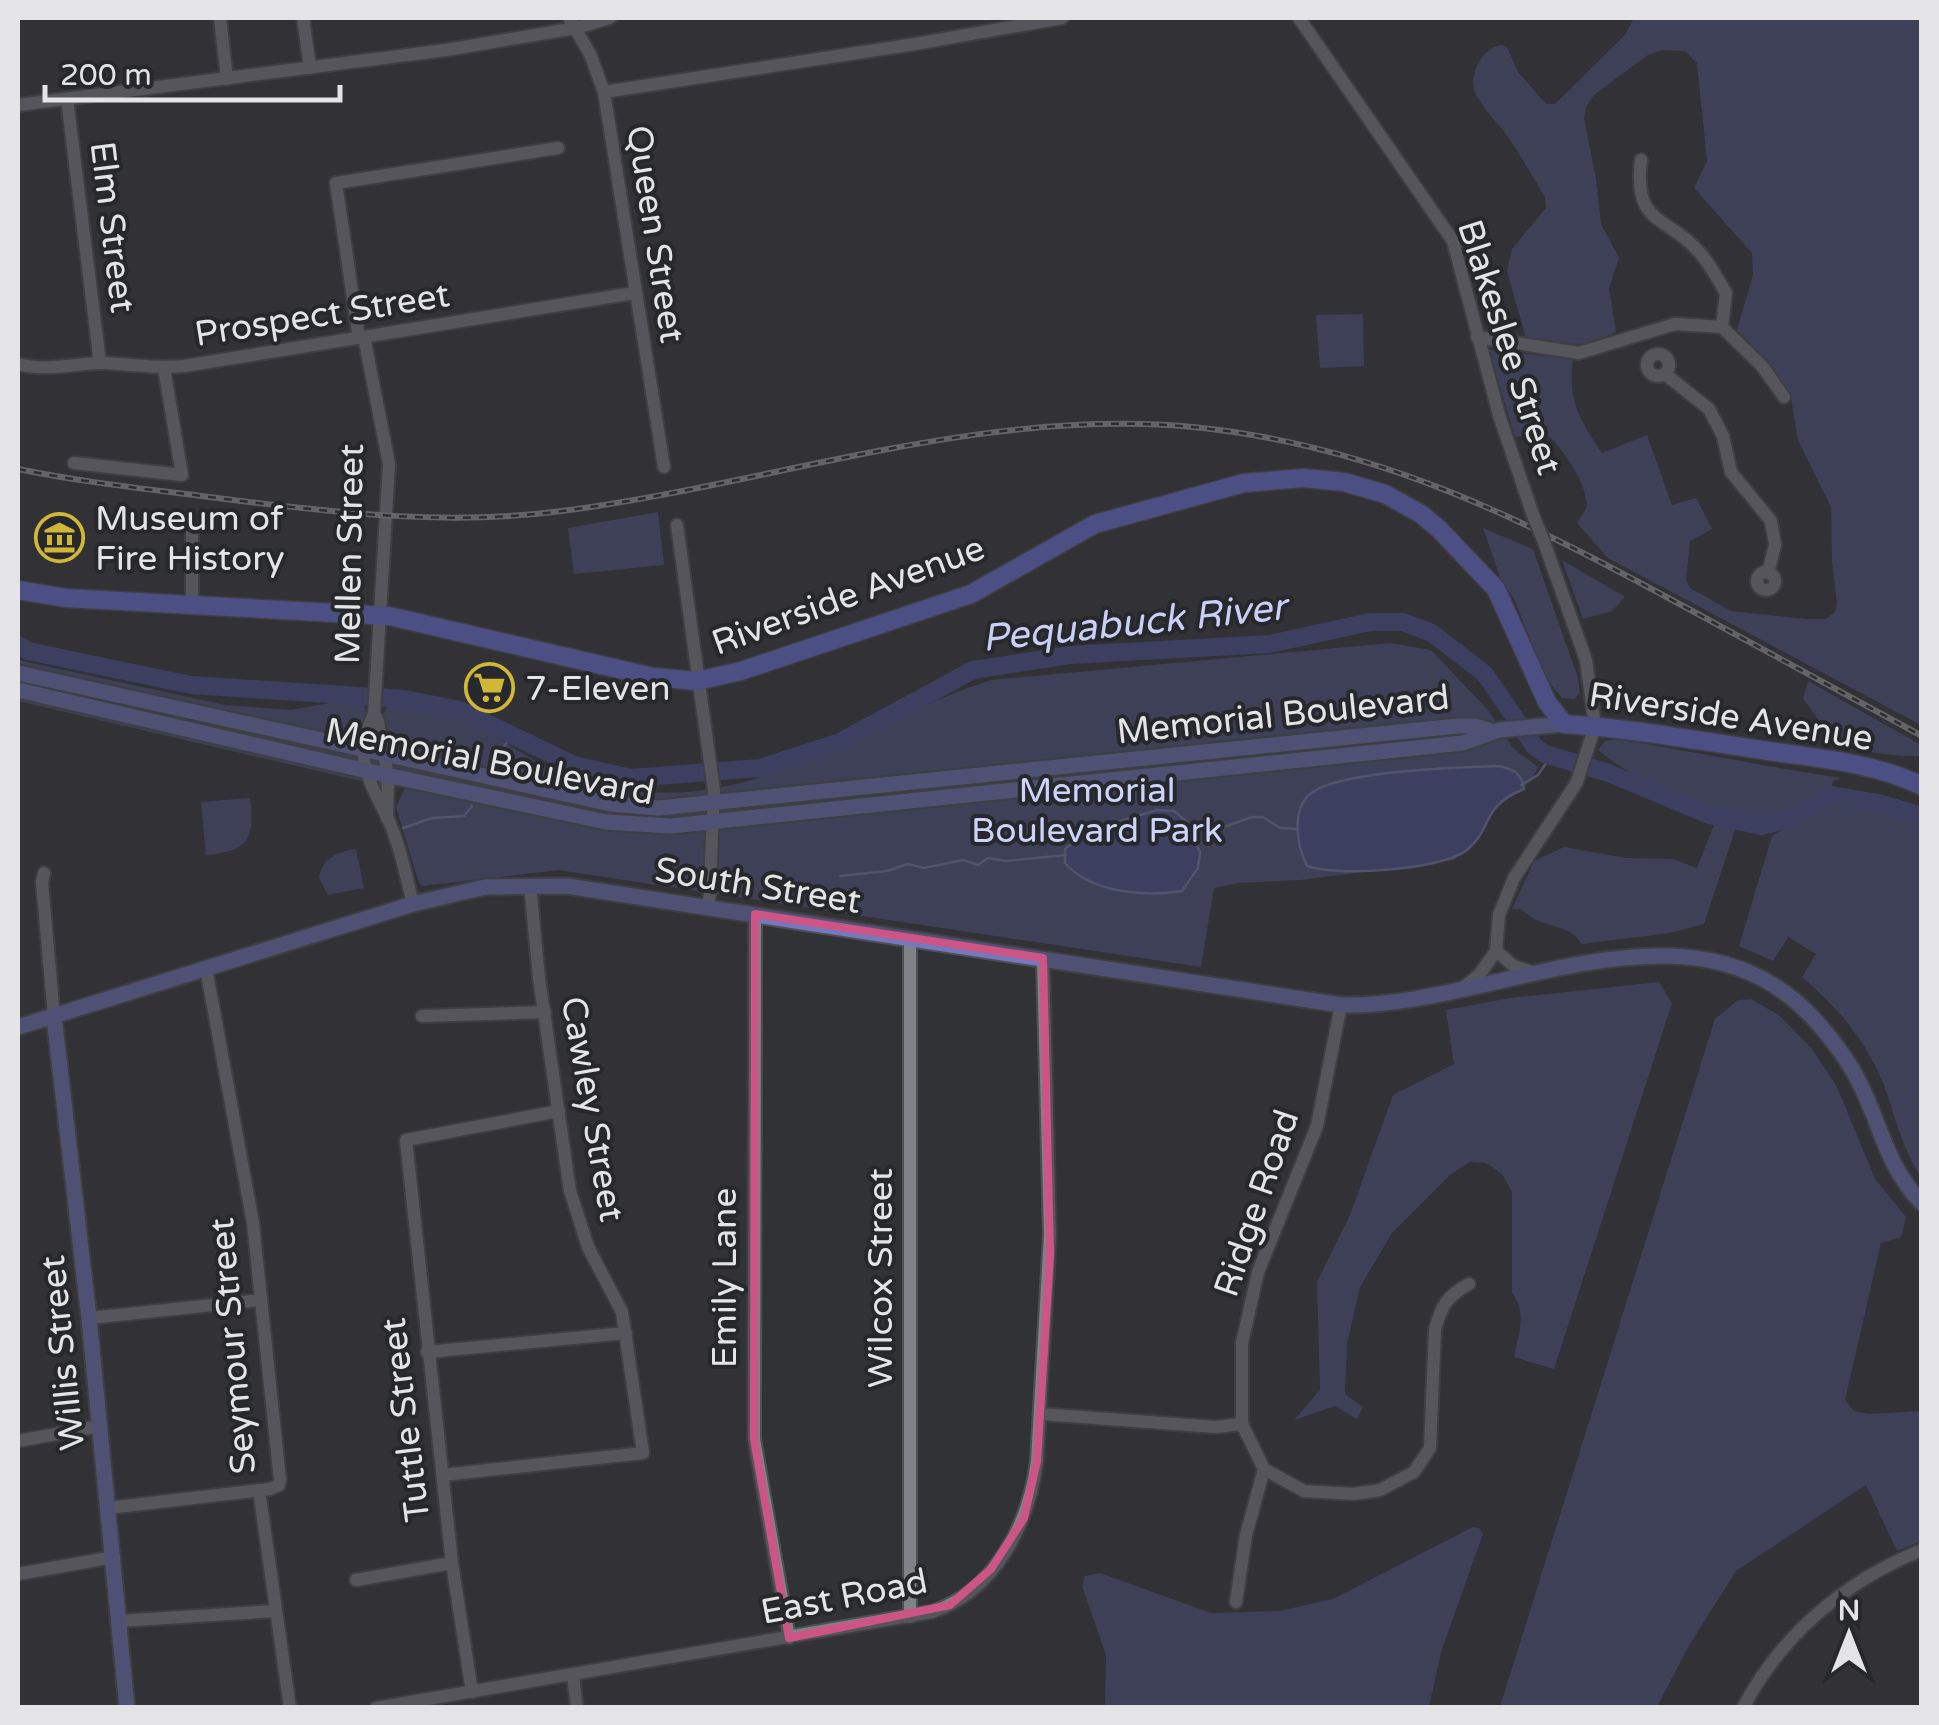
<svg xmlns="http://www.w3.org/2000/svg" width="1939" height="1725" viewBox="0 0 1939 1725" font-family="'Varela Round',sans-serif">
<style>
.green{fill:#4d527f}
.water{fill:#4a5093;stroke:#787cac;stroke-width:2.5}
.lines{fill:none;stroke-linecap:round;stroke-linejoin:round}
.stream{stroke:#787cac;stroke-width:2.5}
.river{stroke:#4a5093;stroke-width:18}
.minor-casing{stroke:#4e4f52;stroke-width:16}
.major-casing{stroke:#4e4f52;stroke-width:19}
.highway-casing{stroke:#4e4f52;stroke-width:21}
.minor{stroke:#818287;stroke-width:12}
.major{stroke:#7479be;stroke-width:15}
.highway{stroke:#6c73e2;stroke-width:18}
.rail-casing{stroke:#a1a1a5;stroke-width:6}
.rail{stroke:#27282c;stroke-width:2.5;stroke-dasharray:8;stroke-linecap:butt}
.minor-bridge-casing{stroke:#4e4f52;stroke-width:16;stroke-linecap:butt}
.minor-bridge{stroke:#818287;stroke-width:12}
.marked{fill:none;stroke:#cc5585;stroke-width:8;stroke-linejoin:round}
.labels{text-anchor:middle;stroke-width:8;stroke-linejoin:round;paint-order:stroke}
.street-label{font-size:35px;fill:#e4e4e7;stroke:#27282c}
.poi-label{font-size:35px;fill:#e4e4e7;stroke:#27282c;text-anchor:start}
.park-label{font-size:35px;fill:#cdd4fc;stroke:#27282c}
.water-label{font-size:38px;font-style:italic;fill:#c9cff7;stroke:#27282c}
</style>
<rect width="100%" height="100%" fill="#313236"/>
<g class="green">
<path d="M1634,18H1921V725L1608,558L1577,523C1578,521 1585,511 1586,509C1591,488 1560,444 1545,433L1515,437L1489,350L1573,359C1568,402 1579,419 1602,453L1647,435L1672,505L1696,498L1712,529L1690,541L1686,580L1690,588L1731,611L1806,619H1826L1835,612L1837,603L1832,561L1831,507L1798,440L1790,393L1766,359L1737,330L1753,275L1752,253L1694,188L1707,161L1697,63L1685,51L1662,50L1648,55L1594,95L1586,107L1584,118L1596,179L1601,224L1619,258L1609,288L1616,332C1580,350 1565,344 1526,338L1507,271L1512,249L1546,208L1545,197C1533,177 1521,156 1508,137C1498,122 1482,109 1475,92C1468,74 1483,47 1502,45L1508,49L1518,72L1546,104H1555L1625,35Z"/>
<path d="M1363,314L1364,366L1320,368L1316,315Z"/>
<path d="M658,512L664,565L574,574L568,528Z"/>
<path d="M1483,528L1533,549L1578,678L1580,693L1574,699L1562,698L1546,679L1514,599L1500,577Z"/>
<path d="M1562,560L1625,597L1612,611L1583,619Z"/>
<path d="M1390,643L1431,650L1488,710L1513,748L1538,767C1524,798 1515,784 1497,803C1478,822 1481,839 1454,860L1301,880L1238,883L1214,888L1201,967L558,870L423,886L419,883L396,807L405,788L357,780L18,701V660L225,705L291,710L340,701L364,703L366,713L383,714L388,705C405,707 424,708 441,712C483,721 517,755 556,771C570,776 586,780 600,784C747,823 862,721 991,680Z"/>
<path d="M1808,681L1921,745V756C1903,757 1855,753 1841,742C1825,731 1814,714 1803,698Z"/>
<path d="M1617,739C1692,751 1766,767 1841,778L1833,781L1832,787C1809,793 1792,813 1769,817C1719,827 1636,781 1598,750L1605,741Z"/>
<path d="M250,798C255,839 249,851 206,855L201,802Z"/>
<path d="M1841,801L1880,808L1921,824V1177C1902,1149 1895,1114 1883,1083C1866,1040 1837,1007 1802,977L1816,954L1788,937L1773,961L1739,946L1772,836L1826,804Z"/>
<path d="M1715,822L1736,827L1704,924L1670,933L1582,944C1565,920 1543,931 1521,909H1512L1534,861L1564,847L1626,858L1673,859L1697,868Z"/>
<path d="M356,849L364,888L328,895L319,878C322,858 337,852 356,849Z"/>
<path d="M1659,982L1672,1003L1554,1369L1514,1357C1519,1333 1527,1313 1512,1292V1192L1502,1174L1486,1163L1470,1162L1450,1175L1392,1233L1360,1287L1347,1344L1345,1394L1363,1407L1357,1419L1335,1406L1294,1420L1320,1390L1317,1282L1350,1215L1393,1095L1454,1064L1446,1010L1510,998Z"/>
<path d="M1751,999L1780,1016L1813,1050L1837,1087L1875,1179L1906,1217L1901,1237L1881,1243L1845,1400L1854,1411L1869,1414L1921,1411V1541L1897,1551L1866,1485L1736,1571L1688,1647L1657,1707H1500L1715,1019L1738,1000Z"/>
<path d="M1473,1527L1479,1528L1483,1534L1441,1652L1429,1707H1105L1106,1655L1082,1586L1085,1576L1100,1573L1211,1613L1279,1611L1333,1599Z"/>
</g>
<g class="water">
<path d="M1500,766C1514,770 1522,773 1524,789C1480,807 1494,827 1467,850C1442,870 1337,877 1307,866C1297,846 1291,810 1310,794C1336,771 1463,767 1500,766Z"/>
<path d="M1157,810L1174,811L1187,822L1200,852L1198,868L1182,891C1145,897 1091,893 1065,863V849L1090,830Z"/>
</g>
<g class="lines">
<g class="stream">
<path d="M493,760L513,735"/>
<path d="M1521,785L1538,775L1551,756"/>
<path d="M403,828L432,818L464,816L472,806"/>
<path d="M1191,831L1227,826L1252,817H1263L1280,828L1298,829"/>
<path d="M840,876L887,871L908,864L924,868L963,860L978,865L988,858L1005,861L1066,855"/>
</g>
<path class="river" d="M18,645L28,651L191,685L405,699L460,710L574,765L631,778L760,768L840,742L973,670L1070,655L1270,644L1370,622H1403L1432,633L1485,674L1534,746L1545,754L1606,772L1709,815L1762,826L1786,820L1832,795L1878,803L1922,816"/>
<defs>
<g id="minor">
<path d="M220,18L227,79"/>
<path d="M303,18L310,68"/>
<path d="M569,18L590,54L604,92L664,467"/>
<path d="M1299,18L1453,241L1499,415L1533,515"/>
<path d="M604,92L915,44L1062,18"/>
<path d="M67,99L100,363"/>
<path d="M18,105L446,50L576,28L610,18"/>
<path d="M1641,160C1633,227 1667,214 1700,253C1710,264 1718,280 1726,293L1722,327"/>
<path d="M364,337L389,464L374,714C352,759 369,779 388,819C400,845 406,876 413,904"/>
<path d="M1477,337L1579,353L1675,324L1722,327L1762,366L1784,397"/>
<path d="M359,338L336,183L558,148"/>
<circle cx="1658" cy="365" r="11"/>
<path d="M18,364C46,372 75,363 104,363C131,364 157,369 184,366L634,293"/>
<path d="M1665,374L1709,409L1723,436L1731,472L1771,521L1775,545L1768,573"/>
<path d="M74,463L182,475L164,368"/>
<path d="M677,525L714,791L709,906"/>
<path d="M192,530V605"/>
<circle cx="1766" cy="581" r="9"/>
<path d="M374,714L378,721L388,776L387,818"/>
<path d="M44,873L42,882L54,1017"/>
<path d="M755,914L754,1439L789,1638"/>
<path d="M1496,951L1514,966L1535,973"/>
<path d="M1463,988L1479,975L1496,951L1499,915L1514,878L1577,782L1595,726L1586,660L1544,542"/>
<path d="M1341,1005L1317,1126L1258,1272L1242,1343V1424L1264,1469L1304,1491L1354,1494L1380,1490L1414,1472L1430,1448L1435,1330C1441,1306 1447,1296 1469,1284"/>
<path d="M422,1016L545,1012"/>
<path d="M89,1318L261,1300"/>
<path d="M427,1352L626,1333"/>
<path d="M1041,1414L1215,1427L1242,1424"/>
<path d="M18,1441L100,1426"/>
<path d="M443,1475L643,1453L622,1312L588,1247L570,1191L539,978L530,885"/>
<path d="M259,1490L290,1708"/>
<path d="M108,1508L270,1489L279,1485L280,1480L253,1223L206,968"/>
<path d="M18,1574L114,1557"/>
<path d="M356,1580L452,1563"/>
<path d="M1236,1602L1246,1535L1264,1469"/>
<path d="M910,1617V939"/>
<path d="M119,1621L275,1611"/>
<path d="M573,1676L577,1708"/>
<path d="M472,1692L452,1563L406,1140L559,1111"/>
<path d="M376,1708L932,1612C996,1591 1029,1523 1037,1461L1050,1235L1043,958"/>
<path d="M1743,1708C1781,1635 1845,1581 1922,1550"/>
</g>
<g id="major">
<path d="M18,673L611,804L659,808L1457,726H1475L1491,731"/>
<path d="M18,690L363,770L606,822L671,826L1463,743L1499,730L1564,724"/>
<path d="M54,1017L89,1318L127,1708"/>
<path d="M18,1027L413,904L485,887L567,886L1341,1005C1491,1009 1691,883 1815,1020C1832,1039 1848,1060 1859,1082C1881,1125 1887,1168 1922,1203"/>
</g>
<path id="highway" d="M18,590L66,598L389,616L653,677L697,681L741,671L971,594L1095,524L1244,483L1304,478L1344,482L1385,494L1421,514L1439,529L1496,589L1547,702L1564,724C1628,728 1692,740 1756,749C1811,758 1871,761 1922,786"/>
</defs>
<use href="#minor" class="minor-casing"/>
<use href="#major" class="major-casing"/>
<use href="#highway" class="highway-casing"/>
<use href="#minor" class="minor"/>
<use href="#major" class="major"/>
<use href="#highway" class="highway"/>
<defs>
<path id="rail" d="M18,469C86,483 156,490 225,499C338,513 448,526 562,511C772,484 979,407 1193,427C1377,445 1525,520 1685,607C1764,650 1843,693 1922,736"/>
</defs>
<use href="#rail" class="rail-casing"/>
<use href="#rail" class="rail"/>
<defs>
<path id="minor-bridge" d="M1533,515L1544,542"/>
</defs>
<use href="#minor-bridge" class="minor-bridge-casing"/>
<use href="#minor-bridge" class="minor-bridge"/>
</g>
<path d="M0 0H1939V1725H0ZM755,914L1043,958L1050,1254L1037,1461L1024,1518L991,1569L950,1605L789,1638L754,1439Z" fill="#313236" fill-opacity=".55" fill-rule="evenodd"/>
<path class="marked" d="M755,914L1043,958L1050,1254L1037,1461L1024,1518L991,1569L950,1605L789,1638L754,1439Z"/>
<defs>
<symbol id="museum-ring" viewBox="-11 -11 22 22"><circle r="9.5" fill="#27282c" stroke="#d1b736" stroke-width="1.5"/><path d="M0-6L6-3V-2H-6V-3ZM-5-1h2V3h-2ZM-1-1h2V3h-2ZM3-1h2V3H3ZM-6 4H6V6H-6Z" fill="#d1b736"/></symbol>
<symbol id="supermarket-ring" viewBox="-11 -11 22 22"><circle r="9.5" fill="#27282c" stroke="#d1b736" stroke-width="1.5"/><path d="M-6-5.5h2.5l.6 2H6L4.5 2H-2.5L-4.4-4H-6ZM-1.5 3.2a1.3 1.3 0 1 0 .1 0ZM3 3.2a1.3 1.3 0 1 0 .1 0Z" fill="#d1b736"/></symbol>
</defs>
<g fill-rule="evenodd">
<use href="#museum-ring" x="32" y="510" width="55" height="55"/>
<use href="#supermarket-ring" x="462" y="660" width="55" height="55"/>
</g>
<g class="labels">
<g class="street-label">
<text transform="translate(113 227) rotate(83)" y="12">Elm Street</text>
<text transform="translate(656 234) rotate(81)" y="12">Queen Street</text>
<text transform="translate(322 314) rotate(-9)" y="12">Prospect Street</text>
<text transform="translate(1510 347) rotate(72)" y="12">Blakeslee Street</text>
<text transform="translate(349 554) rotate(-89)" y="12">Mellen Street</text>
<text transform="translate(848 595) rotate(-20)" y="12">Riverside Avenue</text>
<text transform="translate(1283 714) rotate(-6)" y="12">Memorial Boulevard</text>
<text transform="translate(1731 716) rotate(9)" y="12">Riverside Avenue</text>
<text transform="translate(490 761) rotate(11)" y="12">Memorial Boulevard</text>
<text transform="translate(758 885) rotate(9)" y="12">South Street</text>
<text transform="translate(593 1109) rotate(80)" y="12">Cawley Street</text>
<text transform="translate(1256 1203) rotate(-71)" y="12">Ridge Road</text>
<text transform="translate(724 1278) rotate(-90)" y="12">Emily Lane</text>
<text transform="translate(880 1278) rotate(-90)" y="12">Wilcox Street</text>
<text transform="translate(232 1346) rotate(-95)" y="12">Seymour Street</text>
<text transform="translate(62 1353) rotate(-96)" y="12">Willis Street</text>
<text transform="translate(405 1420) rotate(-97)" y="12">Tuttle Street</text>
<text transform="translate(844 1596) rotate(-11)" y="12">East Road</text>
</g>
<g class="poi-label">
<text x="95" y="530">Museum of<tspan x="95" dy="40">Fire History</tspan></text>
<text x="525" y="700">7-Eleven</text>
</g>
<g class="park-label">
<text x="1097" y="802">Memorial<tspan x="1097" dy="40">Boulevard Park</tspan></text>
</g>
<g class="water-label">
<text transform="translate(1134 622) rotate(-6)" y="13">Pequabuck River</text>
</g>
</g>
<rect width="1939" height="1725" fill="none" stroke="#e4e4e7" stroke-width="40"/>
<g transform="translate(1849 1635)" stroke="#27282c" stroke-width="8" paint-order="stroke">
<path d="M0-8L18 38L0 25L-18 38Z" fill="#e4e4e7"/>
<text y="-15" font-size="28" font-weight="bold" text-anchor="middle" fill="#e4e4e7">N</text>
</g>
<path d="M45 85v15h295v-15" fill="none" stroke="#e4e4e7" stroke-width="5"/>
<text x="60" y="85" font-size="30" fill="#e4e4e7" stroke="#27282c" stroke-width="8" paint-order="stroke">200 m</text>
</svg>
